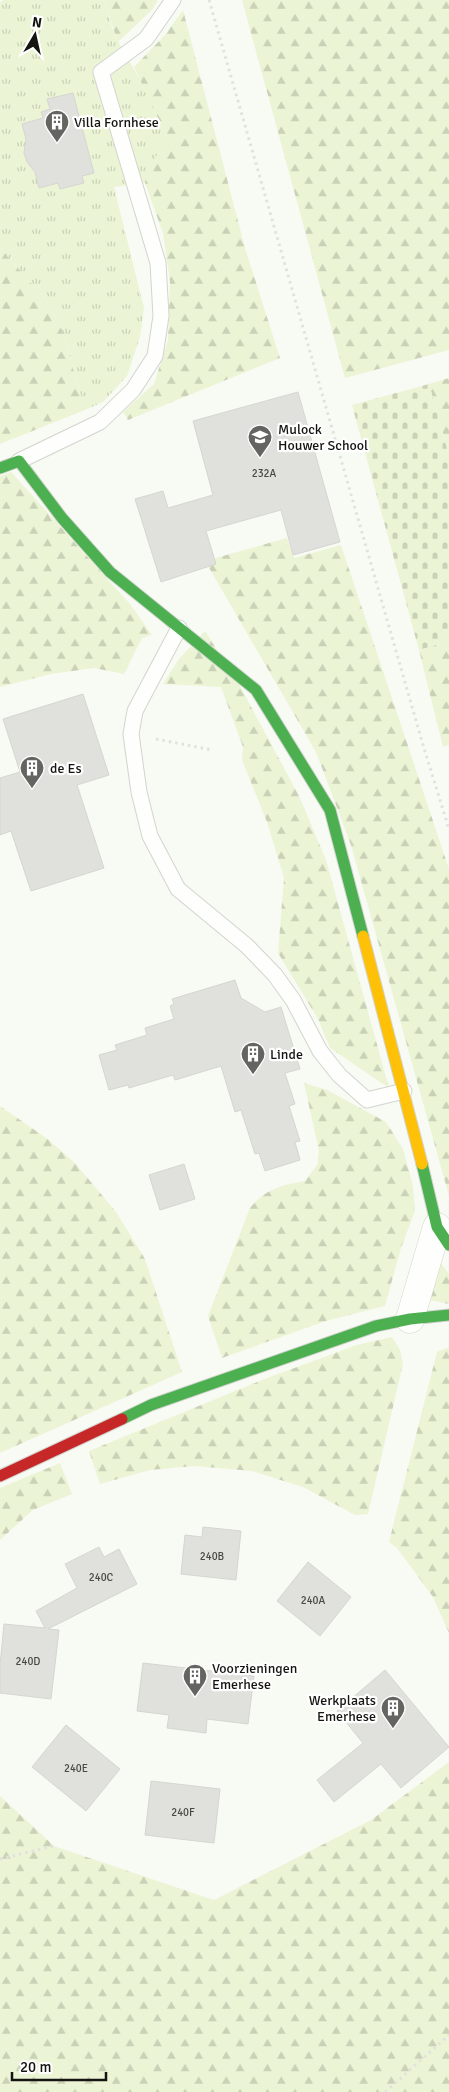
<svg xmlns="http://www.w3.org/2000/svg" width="449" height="2092" viewBox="0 0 449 2092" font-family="Signika,sans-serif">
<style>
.grass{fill:url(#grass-tufts)}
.forest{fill:url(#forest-firs)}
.cemetery{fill:url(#cemetery-stones)}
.building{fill:#e0e1dc;stroke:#d5d6d2}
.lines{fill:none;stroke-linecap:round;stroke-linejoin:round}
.lane-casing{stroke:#d3d4d0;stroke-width:17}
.street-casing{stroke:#d3d4d0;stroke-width:29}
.fast-casing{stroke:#d3d4d0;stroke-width:13}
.slow-casing{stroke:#d3d4d0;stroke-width:13}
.jam-casing{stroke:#d3d4d0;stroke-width:13}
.path{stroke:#e1e2e0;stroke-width:3;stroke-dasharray:2.5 4;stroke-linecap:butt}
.lane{stroke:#fefefd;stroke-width:15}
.street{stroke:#fefefd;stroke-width:28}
.fast{stroke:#4caf50;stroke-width:11}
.slow{stroke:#ffc107;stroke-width:11}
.jam{stroke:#c62828;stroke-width:11}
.labels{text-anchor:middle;stroke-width:4.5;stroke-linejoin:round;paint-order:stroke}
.number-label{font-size:11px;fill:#484945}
.poi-label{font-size:14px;fill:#141511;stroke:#fff;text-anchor:start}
</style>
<defs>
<pattern id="grass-tufts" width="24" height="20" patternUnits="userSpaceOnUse" patternTransform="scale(1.25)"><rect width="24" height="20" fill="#ebf5d5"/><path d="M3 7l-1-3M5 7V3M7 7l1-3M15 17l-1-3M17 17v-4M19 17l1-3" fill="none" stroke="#c9d1b6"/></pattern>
<pattern id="forest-firs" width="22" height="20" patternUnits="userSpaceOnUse" patternTransform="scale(1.25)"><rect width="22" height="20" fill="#ebf5d5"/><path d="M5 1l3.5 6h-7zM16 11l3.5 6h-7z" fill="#c9d1b6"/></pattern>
<pattern id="cemetery-stones" width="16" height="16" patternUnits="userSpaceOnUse" patternTransform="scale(1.25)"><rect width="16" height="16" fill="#ebf5d5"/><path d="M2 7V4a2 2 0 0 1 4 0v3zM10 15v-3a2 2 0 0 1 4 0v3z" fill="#c9d1b6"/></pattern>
</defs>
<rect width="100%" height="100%" fill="#f8faf4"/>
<path class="grass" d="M3,0H103C108,14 112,30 119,43C131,65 167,120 162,145C159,159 147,169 145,183L114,187L144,308L140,337L127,376L103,402L85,410L62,330L46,300L0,248V3Z"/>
<g class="forest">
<path d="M103,0H158L152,10L118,42Z"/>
<path d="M242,0H449V350L345,378Z"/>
<path d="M183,10L245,248L280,358L128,420L123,412L154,384L168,340L170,282L163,233L145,183L146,175L162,145L160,122L134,67L165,35Z"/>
<path d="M0,248L46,300L62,330L85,410L0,444Z"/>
<path d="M449,378V456L429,384Z"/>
<path d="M11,472L130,604L152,635L142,638L124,674L94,668L51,674L0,687V476Z"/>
<path d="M287,538L294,558L341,545L449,869V1196L351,845L316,752L205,561Z"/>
<path d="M205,631L241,688L299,796L326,860L389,1088L330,1048L318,1019L278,953L284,878L267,822L242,760L243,747L221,687L163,684L179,659Z"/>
<path d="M449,641V745L443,747L419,650Z"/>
<path d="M304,1083L327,1090L386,1122L403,1149L413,1186L415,1211L401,1248L385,1306L326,1321L222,1358L208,1316L250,1208C266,1189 281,1185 305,1181L317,1165L319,1151Z"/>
<path d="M0,1106L49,1140L75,1163L116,1212L145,1259L182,1372L0,1453Z"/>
<path d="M436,1256L449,1274V1304L429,1300Z"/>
<path d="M392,1337L400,1350L403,1364L368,1514L355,1515L303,1487L252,1471L195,1466L150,1470L100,1484L89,1451L267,1378L357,1345Z"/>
<path d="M449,1347V1633L433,1597L397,1548L389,1542L437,1352Z"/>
<path d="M60,1463L72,1494L33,1510L0,1540V1488Z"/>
<path d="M449,1762V2092H0V1796L54,1846L214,1900L371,1820Z"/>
</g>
<path class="cemetery" d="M429,384L449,456V641L419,650L352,405Z"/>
<g class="building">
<path d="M73,93L94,173L82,176L84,183L60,189L58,183L39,188L35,172L27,162L24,153L26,139L22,124L43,118L41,112L50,109L47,99Z"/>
<path d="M298,392L340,542L293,555L281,510L206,531L216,564L161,582L135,499L163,491L168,508L213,495L193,421Z"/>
<path d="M83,694L109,775L77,785L104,868L31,891L11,831L0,835V778L20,772L3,719Z"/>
<path d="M235,980L241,998L265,1012L281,1007L300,1069L285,1073L295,1104L289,1106L300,1141L295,1142L300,1160L265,1171L259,1153L255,1154L241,1110L235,1112L221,1066L175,1080L173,1075L129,1088L128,1085L109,1090L99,1055L117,1050L115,1045L147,1035L145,1028L174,1019L170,1006L174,1004L172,999Z"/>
<path d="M184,1164L195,1199L160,1210L149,1175Z"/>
<path d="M203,1527L241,1531L236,1580L181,1574L185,1535L202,1537Z"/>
<path d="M99,1547L104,1557L119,1549L137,1584L48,1629L59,1630L51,1699L0,1693V1665L4,1624L45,1628L36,1611L77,1588L65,1564Z"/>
<path d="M308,1562L351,1597L320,1636L277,1601Z"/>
<path d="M143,1663L254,1676L248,1724L207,1719L206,1733L167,1728L169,1715L137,1711Z"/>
<path d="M385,1670L449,1747L401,1788L381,1764L334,1802L317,1780L363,1743L337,1711Z"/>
<path d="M66,1725L120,1769L86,1811L32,1767Z"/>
<path d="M151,1781L220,1789L214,1843L145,1835Z"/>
</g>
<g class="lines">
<defs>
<g id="lane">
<path d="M19,461L100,422L133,390L155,356L161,316L158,263L101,72L146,39L173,0"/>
<path d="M179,628L135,711L131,734L139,792L150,836L178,889L247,946L275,975L293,1000L320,1051L339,1075L367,1100L404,1091"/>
</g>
<path id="street" d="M410,1319L437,1227"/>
<g id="fast">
<path d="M0,468L19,461L62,518L110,572L256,690L330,810L363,936"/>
<path d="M422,1164L437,1227L449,1245"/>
<path d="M122,1419L151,1405L376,1326L410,1319L449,1315"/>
</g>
<path id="slow" d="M363,936L422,1164"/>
<path id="jam" d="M0,1476L122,1419"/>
</defs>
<use href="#lane" class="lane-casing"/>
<use href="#street" class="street-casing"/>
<use href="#fast" class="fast-casing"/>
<use href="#slow" class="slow-casing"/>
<use href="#jam" class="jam-casing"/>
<g class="path">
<path d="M209,0L423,745L449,829"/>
<path d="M156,739L212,750"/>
<path d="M0,1859L54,1846"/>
<path d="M385,2092L449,2035"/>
</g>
<use href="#lane" class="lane"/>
<use href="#street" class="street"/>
<use href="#fast" class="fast"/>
<use href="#slow" class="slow"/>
<use href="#jam" class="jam"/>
</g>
<defs>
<symbol id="building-pin" viewBox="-11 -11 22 30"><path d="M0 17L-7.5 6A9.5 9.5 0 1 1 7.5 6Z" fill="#646560" stroke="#fff"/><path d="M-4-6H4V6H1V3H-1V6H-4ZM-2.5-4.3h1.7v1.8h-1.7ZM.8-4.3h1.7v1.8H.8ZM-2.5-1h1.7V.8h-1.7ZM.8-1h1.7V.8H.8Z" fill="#fff"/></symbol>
<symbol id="school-pin" viewBox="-11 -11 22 30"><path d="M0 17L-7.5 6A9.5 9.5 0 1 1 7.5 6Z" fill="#646560" stroke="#fff"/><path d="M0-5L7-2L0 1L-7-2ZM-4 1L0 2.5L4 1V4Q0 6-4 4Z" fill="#fff"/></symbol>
</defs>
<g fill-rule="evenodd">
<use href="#building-pin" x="43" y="108" width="28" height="38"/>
<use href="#school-pin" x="246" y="423" width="28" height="38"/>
<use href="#building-pin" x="18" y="754" width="28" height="38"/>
<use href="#building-pin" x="239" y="1040" width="28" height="38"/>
<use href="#building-pin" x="181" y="1662" width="28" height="38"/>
<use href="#building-pin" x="379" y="1694" width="28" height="38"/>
</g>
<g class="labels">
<g class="number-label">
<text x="264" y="477">232A</text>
<text x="212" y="1560">240B</text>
<text x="101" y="1581">240C</text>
<text x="313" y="1604">240A</text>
<text x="28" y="1665">240D</text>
<text x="76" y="1772">240E</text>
<text x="183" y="1816">240F</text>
</g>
<g class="poi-label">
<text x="74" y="127">Villa Fornhese</text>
<text x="278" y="434">Mulock<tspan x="278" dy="16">Houwer School</tspan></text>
<text x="50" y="773">de Es</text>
<text x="270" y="1059">Linde</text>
<text x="212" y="1673">Voorzieningen<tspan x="212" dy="16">Emerhese</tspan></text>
<text x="376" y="1705" text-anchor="end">Werkplaats<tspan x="376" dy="16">Emerhese</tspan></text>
</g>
</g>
<g transform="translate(35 35) rotate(9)" stroke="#ffffff" stroke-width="4" paint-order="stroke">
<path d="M0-4L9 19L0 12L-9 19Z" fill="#141511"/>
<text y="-8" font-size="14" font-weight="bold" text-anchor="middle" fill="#141511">N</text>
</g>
<path d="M12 2072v8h94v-8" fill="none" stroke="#141511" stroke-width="2.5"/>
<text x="20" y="2072" font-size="15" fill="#141511" stroke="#ffffff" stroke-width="4" paint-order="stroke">20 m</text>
</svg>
